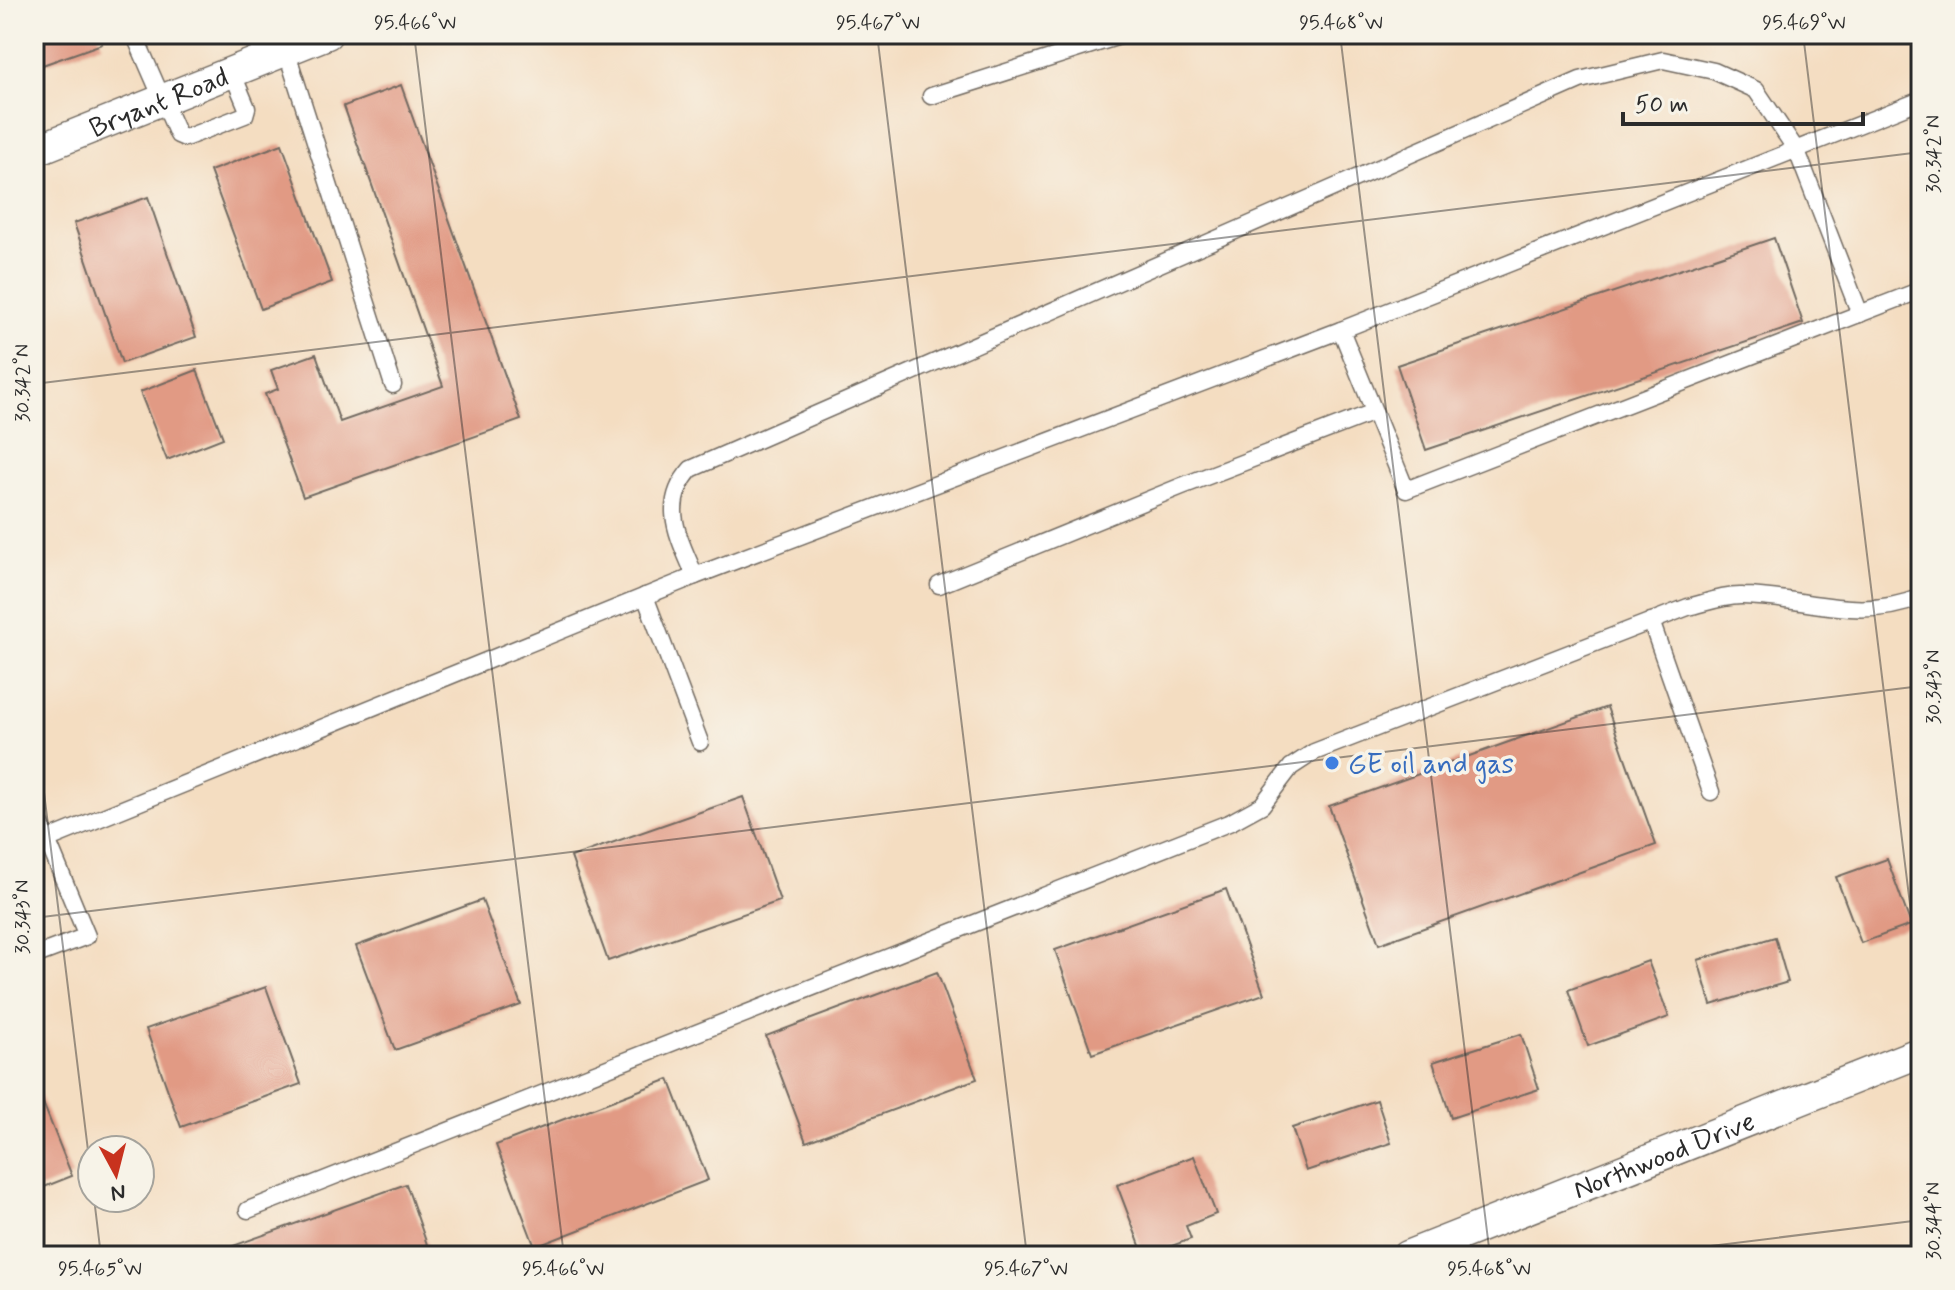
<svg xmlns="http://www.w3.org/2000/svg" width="1955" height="1290" viewBox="0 0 1955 1290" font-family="Mynerve,sans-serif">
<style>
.building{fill:#e19a84}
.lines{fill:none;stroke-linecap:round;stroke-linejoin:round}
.lane-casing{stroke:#716960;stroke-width:19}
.street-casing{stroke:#716960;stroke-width:33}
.lane{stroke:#fff;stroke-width:16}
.street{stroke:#fff;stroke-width:30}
.ticks{fill:none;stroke:#2b2b2b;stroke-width:2;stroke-opacity:0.45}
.shop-dot{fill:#3f7fe0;stroke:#f7f3e8;stroke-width:3}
.labels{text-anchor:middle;stroke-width:7;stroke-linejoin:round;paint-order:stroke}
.street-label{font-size:28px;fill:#2b2b2b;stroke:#f7f3e8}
.shop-label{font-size:28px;fill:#366cbe;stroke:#f7f3e8;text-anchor:start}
.neatline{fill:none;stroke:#2b2b2b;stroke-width:3}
.ticks-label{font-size:20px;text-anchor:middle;fill:#2b2b2b}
</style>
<rect width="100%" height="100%" fill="#f7f3e8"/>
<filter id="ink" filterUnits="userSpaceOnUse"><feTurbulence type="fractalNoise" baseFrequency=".0125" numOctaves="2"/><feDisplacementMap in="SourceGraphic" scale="16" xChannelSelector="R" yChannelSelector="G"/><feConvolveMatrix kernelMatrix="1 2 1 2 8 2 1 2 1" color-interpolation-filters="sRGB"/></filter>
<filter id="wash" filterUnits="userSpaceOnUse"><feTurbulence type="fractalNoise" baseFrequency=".006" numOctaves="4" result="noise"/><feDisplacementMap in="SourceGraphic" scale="32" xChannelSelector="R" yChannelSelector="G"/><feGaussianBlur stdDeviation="1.8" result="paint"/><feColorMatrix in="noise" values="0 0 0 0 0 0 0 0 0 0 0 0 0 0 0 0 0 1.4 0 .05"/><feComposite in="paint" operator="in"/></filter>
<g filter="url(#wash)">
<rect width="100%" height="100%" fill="#f4ddc1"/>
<g id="blocks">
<g class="building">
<path d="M34,34H98L102,44L34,68Z"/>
<path d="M401,85L521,420L303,497L265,394L278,389L271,370L316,354L340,422L443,386L344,106Z"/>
<path d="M282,144L332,282L261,309L210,171Z"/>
<path d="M148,197L196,337L122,363L74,223Z"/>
<path d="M1774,238L1803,323L1426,450L1397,365Z"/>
<path d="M197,370L223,438L167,460L140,392Z"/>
<path d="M1607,707L1656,845L1379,944L1329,806Z"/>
<path d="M743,797L780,901L608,961L571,857Z"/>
<path d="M1887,859L1911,925L1861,943L1836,877Z"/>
<path d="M1226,889L1264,994L1092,1054L1055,950Z"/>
<path d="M482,900L521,1005L395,1050L356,946Z"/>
<path d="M1775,937L1788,982L1711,1005L1698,960Z"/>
<path d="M1648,961L1669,1017L1588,1046L1568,990Z"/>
<path d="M937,972L977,1079L806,1142L766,1036Z"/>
<path d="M266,987L301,1084L181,1127L146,1029Z"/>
<path d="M1521,1034L1539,1089L1451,1118L1433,1062Z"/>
<path d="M669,1079L708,1180L535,1247L496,1145Z"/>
<path d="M34,1080L72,1176L34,1191Z"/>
<path d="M1377,1100L1391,1143L1306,1171L1292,1128Z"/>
<path d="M1194,1156L1216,1214L1186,1226L1191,1239L1144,1256L1117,1185Z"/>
<path d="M406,1184L431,1256H236L233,1246Z"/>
</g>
</g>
</g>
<g filter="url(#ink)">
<use href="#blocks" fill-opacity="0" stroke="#716960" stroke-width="2"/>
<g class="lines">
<defs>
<g id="lane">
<path d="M134,34L178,135L185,138L245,115L247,108L232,72"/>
<path d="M286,50L393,385"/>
<path d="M931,96L1126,34"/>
<path d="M1921,100L1341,330L1406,490L1921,290"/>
<path d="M695,576L1341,330"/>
<path d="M939,585L1182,486L1374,412"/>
<path d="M645,596L700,742"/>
<path d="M1651,621L1711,792"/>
<path d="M34,808L87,936L34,956"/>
<path d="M34,845L695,576C679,537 659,505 691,469L1580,80L1663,60L1714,71L1756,90L1797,151L1860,314"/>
<path d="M248,1210L1231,822L1262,805L1291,767L1314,752L1688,607C1705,603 1725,595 1743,596C1806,597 1858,623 1921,597"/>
</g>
<g id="street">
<path id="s1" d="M34,151L327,34"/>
<path id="s2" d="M1407,1256L1921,1052"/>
</g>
</defs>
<use href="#lane" class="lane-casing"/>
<use href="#street" class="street-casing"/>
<use href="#lane" class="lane"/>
<use href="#street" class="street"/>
</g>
</g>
<path class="ticks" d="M414,34L564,1256M877,34L1027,1256M1340,34L1490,1256M1803,34L1921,994M34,384L1921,152M34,711L92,1183M34,918L1921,686M94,1198L101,1256M1629,1256L1921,1220"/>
<circle class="shop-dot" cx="1332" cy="763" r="8"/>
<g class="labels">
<g class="street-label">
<text dy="10" stroke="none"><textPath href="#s1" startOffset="134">Bryant Road</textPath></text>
<text dy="10" stroke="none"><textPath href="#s2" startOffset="276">Northwood Drive</textPath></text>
</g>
<g class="shop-label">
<text x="1348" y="773">GE oil and gas</text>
</g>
</g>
<rect width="1955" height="1290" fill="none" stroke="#f7f3e8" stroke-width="88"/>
<g transform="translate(116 1174) rotate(173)"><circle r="38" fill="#f7f3e8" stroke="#a5a39c" stroke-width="2"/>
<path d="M0-6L14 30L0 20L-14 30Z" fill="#c8321e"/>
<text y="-12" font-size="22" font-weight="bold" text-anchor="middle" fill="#2b2b2b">N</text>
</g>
<path d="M1623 112v12h240v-12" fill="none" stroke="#2b2b2b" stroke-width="4"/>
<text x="1635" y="112" font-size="24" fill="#2b2b2b" stroke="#f7f3e8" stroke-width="6" paint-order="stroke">50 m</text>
<rect x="44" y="44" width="1867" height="1202" class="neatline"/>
<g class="ticks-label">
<text x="415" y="29">95.466°W</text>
<text x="878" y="29">95.467°W</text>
<text x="1341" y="29">95.468°W</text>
<text x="1804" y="29">95.469°W</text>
<text transform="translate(1933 154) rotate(-90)" y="7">30.342°N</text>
<text transform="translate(22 383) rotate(-90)" y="7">30.342°N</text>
<text transform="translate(1933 687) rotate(-90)" y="7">30.343°N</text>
<text transform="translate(22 917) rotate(-90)" y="7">30.343°N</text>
<text transform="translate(1933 1221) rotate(-90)" y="7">30.344°N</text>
<text x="100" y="1275">95.465°W</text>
<text x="563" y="1275">95.466°W</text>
<text x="1026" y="1275">95.467°W</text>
<text x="1489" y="1275">95.468°W</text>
</g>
</svg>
